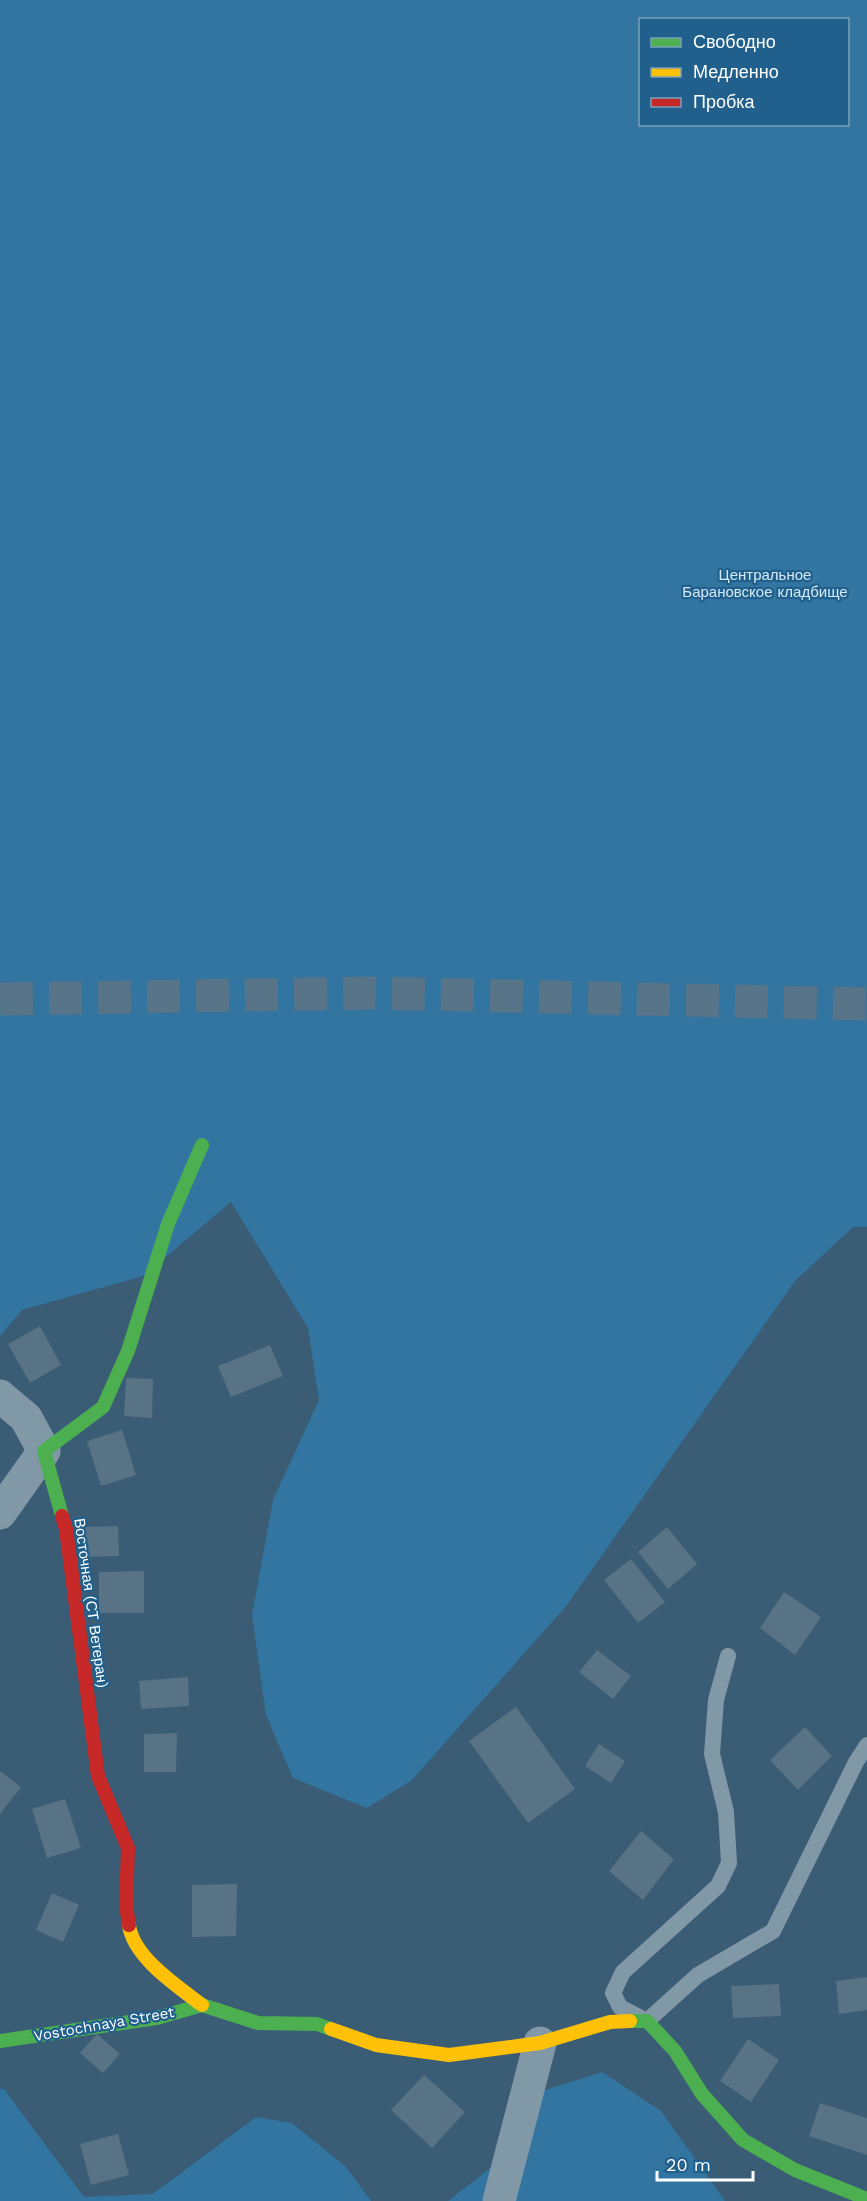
<svg xmlns="http://www.w3.org/2000/svg" width="867" height="2201" viewBox="0 0 867 2201" font-family="'Work Sans',sans-serif">
<style>
.green{fill:#3275a0;fill-rule:evenodd}
.building{fill:#577385}
.lines{fill:none;stroke-linecap:round;stroke-linejoin:round}
.highway-tunnel{stroke:#587489;stroke-width:33;stroke-dasharray:33 16;stroke-linecap:butt}
.lane{stroke:#8198a7;stroke-width:16}
.street{stroke:#8198a7;stroke-width:33}
.fast{stroke:#4caf50;stroke-width:14}
.slow{stroke:#ffc107;stroke-width:14}
.jam{stroke:#c62828;stroke-width:14}
.labels{text-anchor:middle;stroke-width:4.5;stroke-linejoin:round;paint-order:stroke}
.park-label{font-size:15px;fill:#d3eaf8;stroke:#21608c}
.street-label{font-size:15px;fill:#fff;stroke:#21608c}
</style>
<rect width="100%" height="100%" fill="#3a5c74"/>
<g class="green">
<path d="M0,0H867V1227H853L795,1281L567,1605L412,1780L367,1808L293,1778L266,1715L252,1615L273,1500L319,1400L308,1328L231,1202L143,1276L22,1310L0,1336ZM640,20H848V124H640Z"/>
<path d="M602,2072L661,2111L725,2201H448L493,2166L523,2097Z"/>
<path d="M0,2089H4L84,2197L153,2194L256,2117L292,2123L346,2167L371,2201H0Z"/>
</g>
<g class="building">
<path d="M40,1326L61,1365L30,1383L8,1344Z"/>
<path d="M270,1345L283,1376L231,1397L218,1366Z"/>
<path d="M126,1378L153,1379L152,1418L124,1416Z"/>
<path d="M122,1430L136,1475L101,1486L87,1441Z"/>
<path d="M118,1526L119,1556L85,1557L83,1527Z"/>
<path d="M667,1527L697,1564L668,1589L638,1552Z"/>
<path d="M631,1559L665,1602L638,1623L604,1580Z"/>
<path d="M144,1571V1613H99V1572Z"/>
<path d="M784,1592L821,1617L795,1655L760,1628Z"/>
<path d="M597,1650L631,1676L613,1699L579,1672Z"/>
<path d="M188,1677L189,1706L141,1709L139,1681Z"/>
<path d="M516,1707L575,1789L528,1823L469,1741Z"/>
<path d="M805,1727L832,1756L798,1790L770,1760Z"/>
<path d="M177,1733L176,1772H144V1734Z"/>
<path d="M599,1744L625,1761L611,1783L585,1766Z"/>
<path d="M0,1771L21,1787L0,1814Z"/>
<path d="M65,1799L81,1848L47,1858L32,1809Z"/>
<path d="M641,1831L674,1859L643,1900L609,1871Z"/>
<path d="M237,1884L236,1936L192,1937V1885Z"/>
<path d="M52,1893L79,1905L63,1942L36,1930Z"/>
<path d="M867,1977V2010L839,2014L836,1981Z"/>
<path d="M779,1984L781,2016L733,2018L731,1986Z"/>
<path d="M97,2034L120,2054L103,2073L80,2053Z"/>
<path d="M748,2039L779,2060L751,2102L720,2081Z"/>
<path d="M424,2075L465,2112L432,2148L391,2110Z"/>
<path d="M820,2103L867,2118V2155L809,2136Z"/>
<path d="M118,2134L129,2175L91,2185L80,2144Z"/>
</g>
<g class="lines">
<path class="highway-tunnel" d="M0,999L371,993L867,1004"/>
<path class="lane" d="M728,1656L716,1700L712,1754L726,1812L729,1863L718,1886L623,1972L613,1993L620,2007L647,2021L698,1975L773,1931L856,1762L867,1745"/>
<g class="street">
<path d="M0,1396L26,1418L44,1451L0,1513"/>
<path d="M499,2201L540,2043"/>
</g>
<g class="fast">
<path d="M62,1516L44,1451L103,1407L128,1351L168,1224L202,1145"/>
<path d="M630,2021H647L675,2051L702,2094L743,2140L795,2170L867,2199"/>
<path d="M0,2041L157,2018L202,2005L258,2023L317,2024L331,2029"/>
</g>
<g class="slow">
<path d="M129,1925C133,1957 177,1986 202,2005"/>
<path d="M331,2029L376,2045L449,2055L540,2043L610,2022L630,2021"/>
</g>
<path class="jam" d="M62,1516L66,1529L98,1776L128,1848L126,1905L129,1925"/>
</g>
<g class="labels">
<g class="park-label">
<text x="765" y="580">Центральное<tspan x="765" dy="17">Барановское кладбище</tspan></text>
</g>
<g class="street-label">
<text transform="translate(91 1603) rotate(82)" y="5">Восточная (СТ Ветеран)</text>
<text transform="translate(104 2024) rotate(-10)" y="5">Vostochnaya Street</text>
</g>
</g>
<rect x="639" y="18" width="210" height="108" fill="#21608c" stroke="#7aa0ba" stroke-width="1.5"/>
<rect x="651" y="38" width="30" height="9" fill="#4caf50" stroke="#7aa0ba" stroke-width="1.5"/>
<text x="693" y="48" font-size="18" fill="#ffffff">Свободно</text>
<rect x="651" y="68" width="30" height="9" fill="#ffc107" stroke="#7aa0ba" stroke-width="1.5"/>
<text x="693" y="78" font-size="18" fill="#ffffff">Медленно</text>
<rect x="651" y="98" width="30" height="9" fill="#c62828" stroke="#7aa0ba" stroke-width="1.5"/>
<text x="693" y="108" font-size="18" fill="#ffffff">Пробка</text>
<path d="M657 2171v9h96v-9" fill="none" stroke="#ffffff" stroke-width="3"/>
<text x="666" y="2171" font-size="18" fill="#ffffff" stroke="#21608c" stroke-width="4.5" paint-order="stroke">20 m</text>
</svg>
